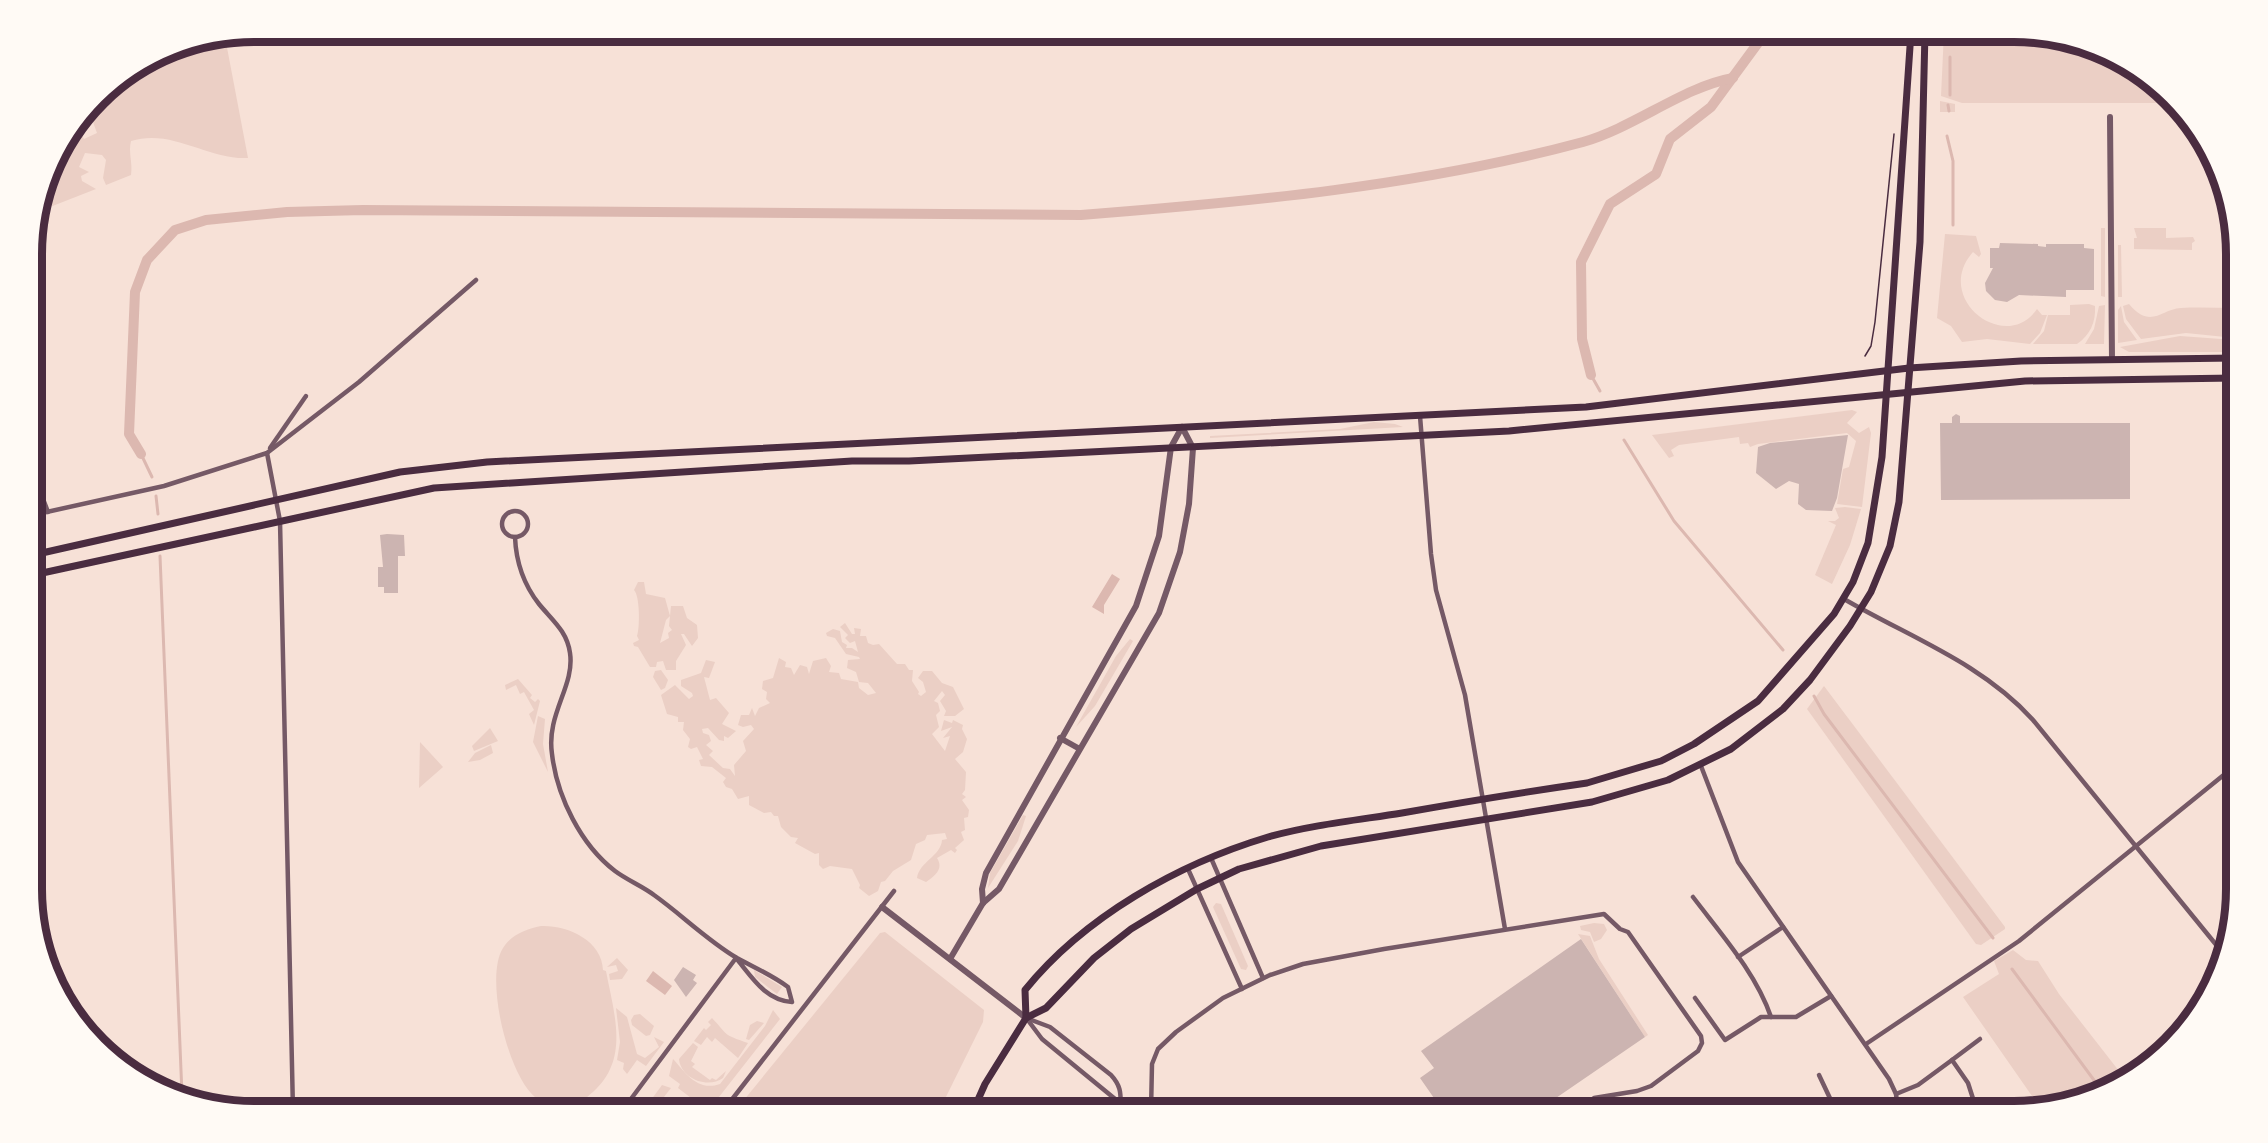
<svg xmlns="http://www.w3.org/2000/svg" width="2268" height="1143" viewBox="0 0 2268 1143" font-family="Ubuntu,sans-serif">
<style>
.green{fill:#ebcfc5}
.water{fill:#dcb8b0}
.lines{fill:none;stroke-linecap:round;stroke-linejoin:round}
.stream{stroke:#dcb8b0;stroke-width:3}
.canal{stroke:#dcb8b0;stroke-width:10}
.building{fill:#ccb4b1}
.path{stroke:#4a2c40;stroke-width:1.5}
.minor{stroke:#755966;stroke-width:4.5}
.tertiary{stroke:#755966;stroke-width:6}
.secondary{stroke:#4a2c40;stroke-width:7}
.rim{fill:none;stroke:#4a2c40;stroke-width:8}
</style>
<rect width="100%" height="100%" fill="#f7e1d7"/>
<g class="green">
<path d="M1944,32H2014L2112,54L2171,103H1962L1941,96Z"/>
<path d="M225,37L248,158C208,160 172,128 131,141C128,152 133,163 131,175L106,185L103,178L106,160L102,155L85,153L79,167L89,172L81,176L82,181L96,189L50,207V214L38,215L43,199L54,194C52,190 48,184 48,180C47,160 63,140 80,132L84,139L97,133L89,111L107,87L169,48Z"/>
<path d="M1940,101L1955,104V112H1940Z"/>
<path d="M2101,228H2105V297L2101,296Z"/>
<path d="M2134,228H2166V238L2193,237L2195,241L2192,243V250L2134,249V238H2137Z"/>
<path d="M1945,234L1976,236L1981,254L1979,257L1973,252C1932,298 2005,355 2037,309L2042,315H2047L2040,333L2030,344L1987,339L1962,342L1951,326L1937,318Z"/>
<path d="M2118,245H2121L2122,297H2118Z"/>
<path d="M2089,304L2095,306C2096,322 2090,335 2077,344H2033L2044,331L2048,315H2070V305Z"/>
<path d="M2129,304C2151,330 2161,309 2181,308C2199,307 2217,308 2235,308V338L2186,333L2141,339L2126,319L2123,306Z"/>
<path d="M2105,305L2104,344H2085L2094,329L2099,306Z"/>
<path d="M2121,306L2124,322L2137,340L2118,343V310Z"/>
<path d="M2180,336L2235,340V352H2129L2120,347Z"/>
<path d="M1852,410L1857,412L1847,423L1859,433L1869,427L1871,433L1862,507L1837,504L1843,469L1849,467L1856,441L1847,433L1758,444L1750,447L1748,443L1740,444L1739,437L1679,445L1671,450L1674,456L1669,458L1652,435Z"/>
<path d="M1374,422L1395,424L1403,427L1210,438V436L1340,429Z"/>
<path d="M1845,507L1861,509L1850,545L1832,584L1815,575L1836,525L1828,521H1835L1839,518L1835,508Z"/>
<path d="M638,582H644L646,594L665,598L670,616L666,620L660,643L669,638L668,633L672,630L669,626L671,606H683L687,618L697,625L698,638L692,646L684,634H681L686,645L676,661V670H666L663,661L657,662L656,667H650L638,647L634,646L633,643L639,640L637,636C640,628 640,596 634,590Z"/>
<path d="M845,623L852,634H855L854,628L861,629L860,636H866L868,643L873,645L879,644L897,664H905L909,670H913L912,681L919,692L918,694L921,696L926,692L923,682L918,678L923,671H932L942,683L953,687L964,709L955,716H944L946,711L940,701L945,695L942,691L934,701L938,703L940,711L936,715L939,727L932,734L945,751L950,736L943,738L952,727L941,731L944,720L952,723L953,720L963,725L962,729L967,739L963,752L955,759L966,772L965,790L962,794L966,797L962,800L969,810L968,817L964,818L965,830L961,832L964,840L955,848L957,850L955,853L951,850L937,858C944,869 935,876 926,882L917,878C919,862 941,856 942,840L947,839L945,833L927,835L925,840L916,844L911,860L893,871L885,881L881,882L878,891L869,896L859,888L860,885L852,869L830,866L823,869L819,865V853L815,854L795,843L798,838L791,837L781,827L778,816H774L771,812L764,813L749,805V796L738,799L732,789L726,787L723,782L726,778L712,767L701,766L699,760L703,759L697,747L691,749L688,747L690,739L683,730L684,722H678V717L667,714L661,695L675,685L689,699L693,696L692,693L681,686V680L701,673L706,660L715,662L709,678L704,677L710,700L716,698L729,713L722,724L736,731L728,738L724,736V741L719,740L708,728L702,729L703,733L709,735L711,741L706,745L713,751L709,755L723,768L730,769L735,776L734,765L746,751L743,741L754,729L751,725L743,727L738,725L741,715H749L752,708L755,716L759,708L770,703L766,699L767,692L762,689L763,681L773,678L779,658L786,662L785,667L791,668L794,675L800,665L807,667L809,674L813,661L826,658L831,666L829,672L839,673L841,679L858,682L859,688L868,695L876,693L868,683L859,682L856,672L847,668L848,660L860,659L859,657L846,654L835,638L827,636L826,633L833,629L840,631L842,642L847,645L846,648H852L858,652L855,641L850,643L845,638L848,635L840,627Z"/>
<path d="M1130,639L1133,641L1095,706L1076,727L1116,656Z"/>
<path d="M661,670L668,680L665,688L661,690L653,677L655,671Z"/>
<path d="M518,679L532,695L530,698L535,702L538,699L540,701L534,725L529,714L534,710L524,692L520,694L516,685L506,690L505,685Z"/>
<path d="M1824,686L2005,927V929L1981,945L1976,944L1807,709Z"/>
<path d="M538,716L545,719L543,744L548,772L533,742Z"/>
<path d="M490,728L498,741L474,751L472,746Z"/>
<path d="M420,742L443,767L419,788Z"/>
<path d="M491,745L493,753L480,760L468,762L475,753Z"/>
<path d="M1023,815L1026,816L1018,841L988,888L990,873Z"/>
<path d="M1216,903L1221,904L1248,966L1246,970L1241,969L1213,907Z"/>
<path d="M1594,923L1604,924L1607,930L1601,939L1594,942L1590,932L1581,930L1580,926Z"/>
<path d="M541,926C567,925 602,940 603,970L606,971C614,1014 630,1059 593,1092C587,1097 582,1102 574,1104C561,1108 546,1106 536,1098C508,1076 484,978 503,948C511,935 526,929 541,926Z"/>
<path d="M885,932L984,1010L983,1022L939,1111H735L880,933Z"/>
<path d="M1578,934L1590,936L1599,959L1648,1035L1645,1037Z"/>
<path d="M2013,950L2026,960L2038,961L2059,994L2126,1080L2086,1100L2033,1110L2032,1096L1963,997L1999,974L1994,961Z"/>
<path d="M617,958L628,970L622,979L610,980L609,974L618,971L616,965L607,967Z"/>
<path d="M754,970L782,987L777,994L755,977Z"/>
<path d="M616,1008L627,1017L637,1054L645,1058L659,1047L654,1037L664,1042L646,1066L637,1060L627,1074L623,1069L624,1063L617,1060L620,1042Z"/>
<path d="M773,1010L780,1019L708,1111L678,1088L680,1084L669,1076L673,1059C685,1072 697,1092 720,1084L765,1026Z"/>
<path d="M640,1014L654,1026L650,1035L646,1036L632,1025L631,1020L634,1015Z"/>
<path d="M712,1018C729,1036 722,1034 748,1043L738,1058L715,1038L712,1042L707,1037L701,1045L694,1041L704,1028L706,1030L711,1025L708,1022Z"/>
<path d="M757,1021L764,1023L749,1040L746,1039L750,1025Z"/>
<path d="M693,1043L698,1047L691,1061L695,1064L692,1067L710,1080L712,1078L716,1080L726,1071L723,1078C708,1089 681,1079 679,1059Z"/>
<path d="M662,1085L671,1088L653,1111H643Z"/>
<path d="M1630,1099L1636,1103L1632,1106L1630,1104H1608L1587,1111L1607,1102Z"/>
</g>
<g class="water">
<path d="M1112,574L1120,579L1104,605V614L1092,607Z"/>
<path d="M33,891C45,904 42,912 37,928L33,919Z"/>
<path d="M653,971L672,986L665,995L646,981Z"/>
</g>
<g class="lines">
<g class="stream">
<path d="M1950,95V57"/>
<path d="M1948,105L1949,111"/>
<path d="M1947,136L1953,161V225"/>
<path d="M1591,375L1600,391"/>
<path d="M1624,440L1674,521L1783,650"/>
<path d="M141,454L152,477"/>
<path d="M156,496L158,514"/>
<path d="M160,556L182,1095"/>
<path d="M1814,696L1824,714L1993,938"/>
<path d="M2012,969L2102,1091"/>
</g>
<g class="canal">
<path d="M1591,375L1582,339L1581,262L1610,204L1656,174L1670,139L1711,107L1766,32"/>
<path d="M141,454L129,434L135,292L147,260L175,230L206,220L287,212L363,210L1081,215C1249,202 1420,186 1583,142C1635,127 1683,87 1733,78"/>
</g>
</g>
<g class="building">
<path d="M2000,243L2038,244V246L2046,247V244H2084V248L2094,249V290H2066V297L2019,295L2007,302L1995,300L1986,291L1985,283L1993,268H1990V248H1999Z"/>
<path d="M1956,414L1960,416V423H2130V499L1941,500L1940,423H1952V417Z"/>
<path d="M1848,435L1837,498L1832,511L1806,510L1798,504L1799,484L1789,481L1776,489L1756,473L1758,447L1770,443Z"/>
<path d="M387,534L404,535L405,556H398V593H384V587H378V567H383L380,535Z"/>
<path d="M1581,939L1645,1037L1537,1111H1443L1420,1078L1434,1068L1421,1051Z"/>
<path d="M683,967L696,975L693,980L697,983L686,997L674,980Z"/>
</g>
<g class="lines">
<path class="path" d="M1865,356L1871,346L1875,322L1894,134"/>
<g class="minor">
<path d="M1420,416L1431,554L1436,590L1465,695L1505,929"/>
<path d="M270,448L306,396"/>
<path d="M267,453L280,521L293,1111"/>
<path d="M32,470L48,512"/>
<circle cx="515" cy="524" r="13"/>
<path d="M33,515L164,486L267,453L359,382L476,280"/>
<path d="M515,537C516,562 524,585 539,604C552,620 567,631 570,653C575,686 546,714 552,754C557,797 581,845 615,871C627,880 642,886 654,895C682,915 708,941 737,958C755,968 772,975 788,987L792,1002C765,1000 752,977 736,958"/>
<path d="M1844,599C1909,637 1982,663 2033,720L2222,952"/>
<path d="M1701,766L1738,862L1889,1079L1896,1094L1898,1111"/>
<path d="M1211,858L1263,978"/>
<path d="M1188,869L1242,989"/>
<path d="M1693,897C1721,934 1756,973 1771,1017"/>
<path d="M1738,957L1783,927"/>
<path d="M1695,998L1725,1040L1761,1017H1796L1831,996"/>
<path d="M1026,1018L1050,1027L1111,1075C1123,1088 1120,1096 1121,1111"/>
<path d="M1027,1019L1042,1039L1120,1103"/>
<path d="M1866,1044L2019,941L2236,765"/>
<path d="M1952,1060L1980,1039"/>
<path d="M1819,1075L1836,1111"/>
<path d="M1896,1094L1918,1085L1952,1060L1968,1083L1977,1111"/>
<path d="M622,1111L736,958"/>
<path d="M723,1111L894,891"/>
<path d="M1151,1111L1152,1064L1158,1049L1176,1032L1223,998L1270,975L1303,964L1384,949L1604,914L1620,929L1628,932L1701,1036L1702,1043L1698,1051L1651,1086L1637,1091L1594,1098L1575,1111"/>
</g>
<g class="tertiary">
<path d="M2110,117L2112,359"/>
<path d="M1060,738L1078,748"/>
<path d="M983,903L982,889L986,873L1136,606L1159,536L1171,447L1182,427"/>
<path d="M882,907L1026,1018"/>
<path d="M950,959L983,903L999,889L1159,613L1180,552L1189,504L1193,448L1182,427"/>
</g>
<g class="secondary">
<path d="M33,555L400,472L487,462L1586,407L1909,368L2021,361L2235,358"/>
<path d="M33,575L434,488L852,461H909L1509,431L2025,381L2235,378"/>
<path d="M1026,1018L1025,990C1084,917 1178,864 1268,837C1311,825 1358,820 1402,813C1464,802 1525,792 1587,783L1661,761L1694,744L1758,701L1834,614L1853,582L1868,543L1882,457L1911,32"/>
<path d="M973,1111L985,1084L1026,1018L1046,1008L1094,958L1131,929L1197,889L1239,869L1321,846L1592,802L1668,780L1731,749L1783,709L1810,680L1850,626L1871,592L1890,546L1899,502L1920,242L1925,32"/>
</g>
</g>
<path d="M0 0H2268V1143H0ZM254 42H2014A212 212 0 0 1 2226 254V889A212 212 0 0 1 2014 1101H254A212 212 0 0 1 42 889V254A212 212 0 0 1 254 42Z" fill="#fffaf5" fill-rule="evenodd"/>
<path class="rim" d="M254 42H2014A212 212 0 0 1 2226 254V889A212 212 0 0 1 2014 1101H254A212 212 0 0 1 42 889V254A212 212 0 0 1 254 42Z"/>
</svg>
